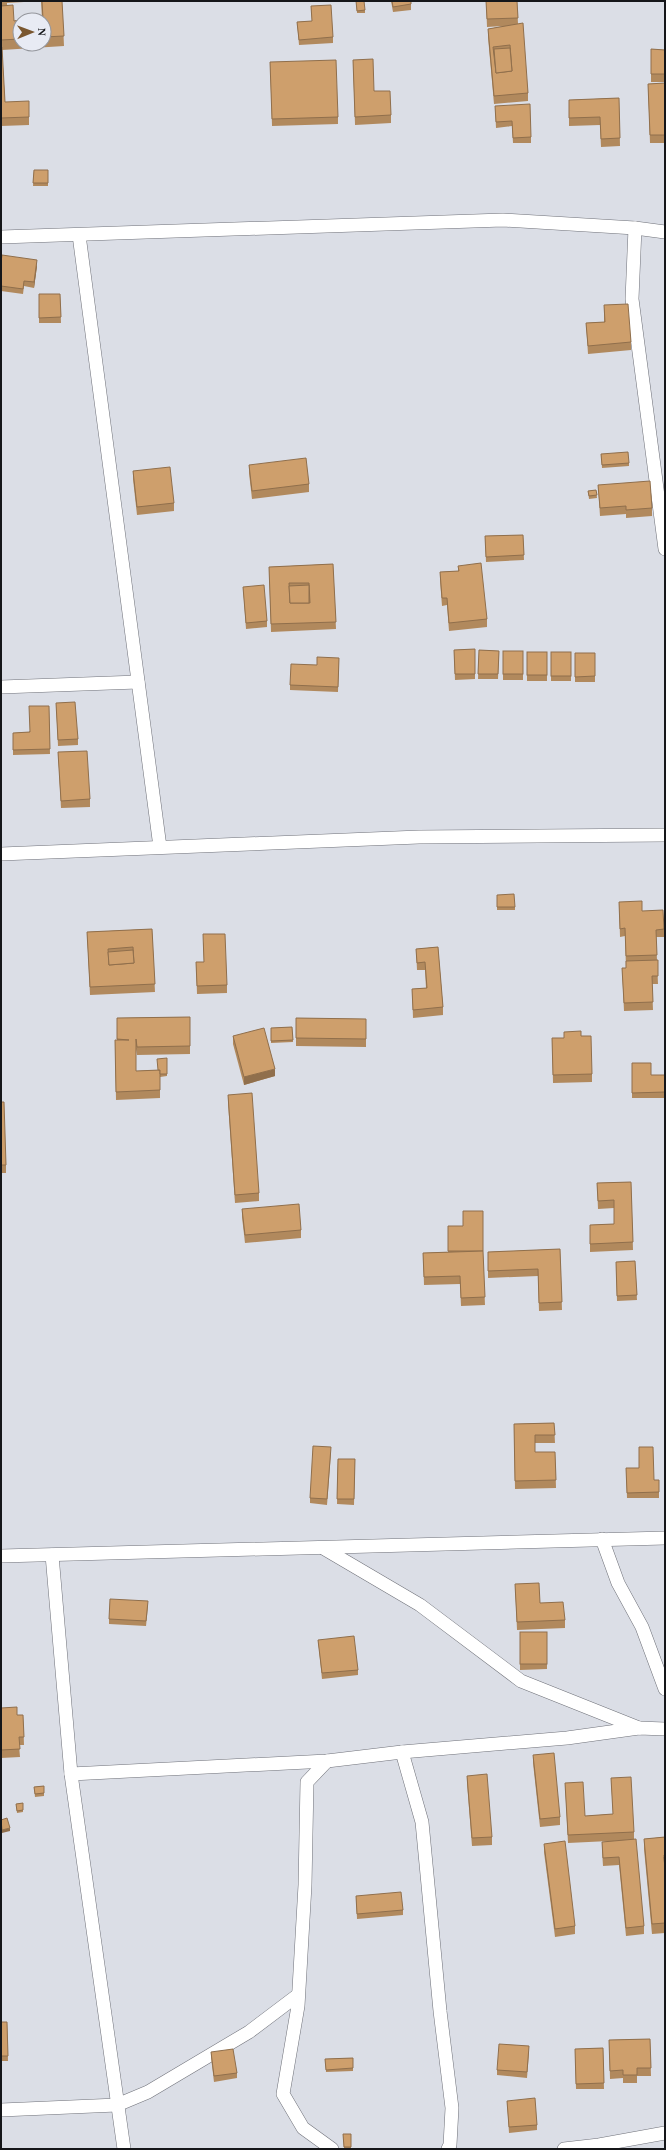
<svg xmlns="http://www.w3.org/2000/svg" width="666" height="2150" viewBox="0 0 666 2150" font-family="Georgia,serif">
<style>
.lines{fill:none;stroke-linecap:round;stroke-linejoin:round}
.street-casing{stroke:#6f7179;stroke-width:14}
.street{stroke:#fff;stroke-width:13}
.wall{fill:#b1895d;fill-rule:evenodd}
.shaded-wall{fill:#906f4c}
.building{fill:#ce9f6c;stroke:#906f4c;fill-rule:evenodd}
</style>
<rect width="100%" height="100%" fill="#dbdee6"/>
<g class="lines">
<defs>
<g id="street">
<path d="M635,228L632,299L665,549"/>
<path d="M79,235L160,847"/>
<path d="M1,237L503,220L635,228L665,232"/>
<path d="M1,687L138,682"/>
<path d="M1,854L419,837L665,835"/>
<path d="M602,1539L618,1583L642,1627L665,1689"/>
<path d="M323,1548L420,1605L521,1681L639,1728"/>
<path d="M52,1555L71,1774L124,2149"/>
<path d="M1,1556L665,1538"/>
<path d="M402,1752L422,1822L440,2011L452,2108L450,2145L448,2149"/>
<path d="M327,1761L307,1782L305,1885L298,2006L283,2094L303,2128L332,2149"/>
<path d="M71,1774L327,1761L402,1752L567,1738L639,1728L665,1729"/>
<path d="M1,2110L117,2105L148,2092L249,2032L298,1995"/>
<path d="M564,2149L599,2145L665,2133"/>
</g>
</defs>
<use href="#street" class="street-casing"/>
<use href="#street" class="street"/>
</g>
<g class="wall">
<path d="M1,1H62L64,46L2,50L5,102L29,117V125L1,126ZM41,1L42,19L44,20V44H20V20L14,21L7,6V3Z"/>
<path d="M356,1L365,10V13H357Z"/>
<path d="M391,1H411V10L393,12Z"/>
<path d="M486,1H517L518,24L528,93V101L494,104L488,37V29L503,26L487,27Z"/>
<path d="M311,6L333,37V43L299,45L297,22L312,21Z"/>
<path d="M651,49L665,50V143H650L648,84L665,83V82H651Z"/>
<path d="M353,60L391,115V123L355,125Z"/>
<path d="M270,62L338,117V124L272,126Z"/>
<path d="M619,98L620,146L601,147L600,125L569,126V100Z"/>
<path d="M495,106L531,137V143H513L512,126L496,128Z"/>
<path d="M34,170H48V186H33Z"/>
<path d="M1,262L37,266L34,288L24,286L23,294L1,291Z"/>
<path d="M39,294H60L61,323H39Z"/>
<path d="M604,305L631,342V350L588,354L586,323L604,322Z"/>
<path d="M601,454L629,463V466L602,468Z"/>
<path d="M249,465L309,484V492L252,499L249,473Z"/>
<path d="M133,471L174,503V511L137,515L133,479Z"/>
<path d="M598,485L652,508V516L626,518V514L600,516Z"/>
<path d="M596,490L597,498L589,499L588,491Z"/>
<path d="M523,535L524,560L486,562L485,536Z"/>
<path d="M333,564L336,629L271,632L269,567Z"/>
<path d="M458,566L487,619V627L449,631L447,605L442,606L440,580V572L458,571Z"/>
<path d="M243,587L267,621V627L246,629Z"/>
<path d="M475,649V679L455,680L454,650Z"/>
<path d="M479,650L499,651L498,679H478Z"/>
<rect x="503" y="651" width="20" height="29"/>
<rect x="527" y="652" width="20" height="29"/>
<rect x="551" y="652" width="20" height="29"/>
<rect x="575" y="653" width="20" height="29"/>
<path d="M339,658L338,692L290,690V685L317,665Z"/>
<path d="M56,703L78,739V745L58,746Z"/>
<path d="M49,706L50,754L13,755V733L29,732Z"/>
<path d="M58,752L90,799V807L61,808Z"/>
<path d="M497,895L515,907V910H497Z"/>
<path d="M619,902L642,911L664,929V937H656L658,984H652L653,1010L624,1011L622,968H626L625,936L620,937Z"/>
<path d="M152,929L155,992L90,995L87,932Z"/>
<path d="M203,942L227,985V993L197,994L196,962H204Z"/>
<path d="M438,947L443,1007V1015L413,1018L412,989L426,988L425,970H417L416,949Z"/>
<path d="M190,1017V1054L137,1055L136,1049V1071L158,1070L167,1058V1076L160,1077V1098L116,1100L115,1040H117V1018Z"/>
<path d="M296,1018L366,1019V1047L296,1046Z"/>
<path d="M292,1027L293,1042L271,1043V1028Z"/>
<path d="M233,1036L275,1076L244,1085L233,1044Z"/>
<path d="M552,1038L592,1074V1082L553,1083Z"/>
<path d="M632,1063L651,1075H665V1098H632Z"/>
<path d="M228,1095L259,1193V1201L235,1203L228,1103Z"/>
<path d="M1,1102L6,1165V1173H1Z"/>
<path d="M631,1182L633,1250L590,1252V1225L614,1224V1208L598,1209L597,1183Z"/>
<path d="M242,1209L301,1230V1238L245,1243L242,1217Z"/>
<path d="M483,1211V1256L485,1305L461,1306L460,1284L424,1285L423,1253L448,1252V1226H463Z"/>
<path d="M560,1249L562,1310L539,1311L538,1276L488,1278V1252Z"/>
<path d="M635,1261L637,1300L617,1301L616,1262Z"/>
<path d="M554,1423L555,1443H535V1452H555L556,1488L515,1489L514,1424Z"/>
<path d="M331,1452L327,1505L310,1503V1498Z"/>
<path d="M338,1459H355L354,1505L337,1504Z"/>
<path d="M626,1468L654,1480H659V1498H627Z"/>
<path d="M515,1584L540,1603L565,1620V1628L517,1630Z"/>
<path d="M148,1606L146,1626L109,1624V1619Z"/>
<path d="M520,1632H547V1669L520,1670Z"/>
<path d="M318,1640L358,1670V1675L322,1679Z"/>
<path d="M1,1708L17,1715H23L24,1745H19L20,1757L1,1758Z"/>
<path d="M533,1755L560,1817V1825L540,1827L533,1763Z"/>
<path d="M467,1776L492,1837V1845L472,1846L467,1783Z"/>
<path d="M611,1778L634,1832V1839L644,1926V1934L626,1936L619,1865L603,1866L602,1850V1842L609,1841L568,1843L565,1783L585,1816L613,1814Z"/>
<path d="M44,1786V1796L35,1797L34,1787Z"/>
<path d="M23,1803V1812L17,1813L16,1804Z"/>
<path d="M665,1837V1933L652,1934L644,1849V1839Z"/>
<path d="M544,1844L575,1926V1934L555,1937L544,1852Z"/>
<path d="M356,1896L403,1910V1915L357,1919Z"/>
<path d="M1,2022H7L8,2061H1Z"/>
<path d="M650,2039L651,2076H637V2083H623V2078L610,2079L609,2040Z"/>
<path d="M603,2048L604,2089H576L575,2049Z"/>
<path d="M211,2052L237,2073V2078L214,2082L211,2057Z"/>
<path d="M529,2052L527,2078L497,2075V2070Z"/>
<path d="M353,2058V2071L326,2072L325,2059Z"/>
<path d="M507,2101L537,2125V2130L509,2133Z"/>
<path d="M343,2134H351V2149H344Z"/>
</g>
<g class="shaded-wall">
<path d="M37,260V266L34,288V282Z"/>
<path d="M275,1069V1076L244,1085V1077Z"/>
<path d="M10,1828V1831L2,1833V1830Z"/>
</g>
<g class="building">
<path d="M42,1H62L64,36L44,37V20H29L43,19Z"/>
<path d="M356,1H364L365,10L357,11Z"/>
<path d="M392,1H411V4L393,7Z"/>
<path d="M486,1H517L518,18L487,19Z"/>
<path d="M13,5L14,21L20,20V39L1,40V6Z"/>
<path d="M331,5L333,37L299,40L297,22L312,21L311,6Z"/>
<path d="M523,23L528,93L494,96L488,29ZM510,45L512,71L496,73L493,47Z"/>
<path d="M1,47H2L5,102L29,101V117L1,118Z"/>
<path d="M510,48L512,71L496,73L494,49Z"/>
<path d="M651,49L665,50V74H651Z"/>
<path d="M373,59L374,91H390L391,115L355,117L353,60Z"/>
<path d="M336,60L338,117L272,119L270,62Z"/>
<path d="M665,81V135H650L648,84L665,83Z"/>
<path d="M619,98L620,138L601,139L600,117L569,118V100Z"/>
<path d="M530,104L531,137L513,138L512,121L496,122L495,106Z"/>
<path d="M34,170H48V183H33Z"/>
<path d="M2,255L37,260L34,282L24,281L23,289L1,286V262Z"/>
<path d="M39,294H60L61,317L39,318Z"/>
<path d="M628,304L631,342L588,346L586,323L605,322L604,305Z"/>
<path d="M628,452L629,463L602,465L601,454Z"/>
<path d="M306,458L309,484L252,491L249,465Z"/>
<path d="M170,467L174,503L137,507L133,471Z"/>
<path d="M650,481L652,508L626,510V506L600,508L598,485Z"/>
<path d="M596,490L597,495L589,496L588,491Z"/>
<path d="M523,535L524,555L486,557L485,536Z"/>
<path d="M481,563L487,619L449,623L447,598H442L440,572L459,571L458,566Z"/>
<path d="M333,564L336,622L271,624L269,567ZM289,583H309L310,603H290Z"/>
<path d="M264,585L267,621L246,623L243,587Z"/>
<path d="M309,585V603H290L289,586Z"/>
<path d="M475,649V674H455L454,650Z"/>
<path d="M479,650L499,651L498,674H478Z"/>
<rect x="503" y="651" width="20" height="23"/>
<rect x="527" y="652" width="20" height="23"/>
<rect x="551" y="652" width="20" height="24"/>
<path d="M575,653H595V676L575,677Z"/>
<path d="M317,657L339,658L338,687L290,685L291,664L317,665Z"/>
<path d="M75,702L78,739L58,740L56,703Z"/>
<path d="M29,706H49L50,749L13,750V733L30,732Z"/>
<path d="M87,751L90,799L61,801L58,752Z"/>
<path d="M514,894L515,907H497V895Z"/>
<path d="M642,901V911L663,910L664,929L656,930L657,955L626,956L625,928L620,929L619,902Z"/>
<path d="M152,929L155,984L90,987L87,932ZM133,947L134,963L109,965L108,949Z"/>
<path d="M203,934H225L227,985L197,986L196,962H204Z"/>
<path d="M438,947L443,1007L413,1010L412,989L427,988L425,962L417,963L416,949Z"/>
<path d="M133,950L134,963L109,965L108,952Z"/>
<path d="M658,960V976H652L653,1002L624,1003L622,968H626V961Z"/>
<path d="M190,1017V1046L137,1047L136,1039V1071L160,1070V1090L116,1092L115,1040H129L117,1039V1018Z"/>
<path d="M296,1018L366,1019V1039L296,1038Z"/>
<path d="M292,1027L293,1040L271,1041V1028Z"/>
<path d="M264,1028L275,1069L244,1077L233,1036Z"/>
<path d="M581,1031V1036H591L592,1074L553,1075L552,1038H564V1032Z"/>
<path d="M167,1058V1074H160V1070H158L157,1059Z"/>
<path d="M632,1063H651V1075H665V1092L632,1093Z"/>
<path d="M252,1093L259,1193L235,1195L228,1095Z"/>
<path d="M1,1102H4L6,1165H1Z"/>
<path d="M631,1182L633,1242L590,1244V1225L614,1224V1200L598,1201L597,1183Z"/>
<path d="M299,1204L301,1230L245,1235L242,1209Z"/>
<path d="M463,1211H483V1251H448V1226H463Z"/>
<path d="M560,1249L562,1302L539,1303L538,1269L488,1271V1252Z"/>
<path d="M483,1251L485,1297L461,1298L460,1276L424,1277L423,1253Z"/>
<path d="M635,1261L637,1295L617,1296L616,1262Z"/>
<path d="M554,1423L555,1435H535V1452H555L556,1480L515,1481L514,1424Z"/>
<path d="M313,1446L331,1447L327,1499L310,1498Z"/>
<path d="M639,1447H653L654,1480H659V1492L627,1493L626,1468H639Z"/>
<path d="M338,1459H355L354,1499H337Z"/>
<path d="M539,1583L540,1603L563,1602L565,1620L517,1622L515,1584Z"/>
<path d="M110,1599L148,1601L146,1621L109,1619Z"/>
<rect x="520" y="1632" width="27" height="32"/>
<path d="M354,1636L358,1670L322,1673L318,1640Z"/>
<path d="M17,1707V1715H23L24,1737H19L20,1749L1,1750V1708Z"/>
<path d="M554,1753L560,1817L540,1819L533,1755Z"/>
<path d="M487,1774L492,1837L472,1838L467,1776Z"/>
<path d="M631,1777L634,1832L568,1835L565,1783L583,1782L585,1816L613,1814L611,1778Z"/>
<path d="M44,1786V1793L35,1794L34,1787Z"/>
<path d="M23,1803V1810L17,1811L16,1804Z"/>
<path d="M7,1818L10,1828L2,1830L1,1820Z"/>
<path d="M665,1837V1854L664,1855L665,1870V1923L652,1924L644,1839Z"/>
<path d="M636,1839L644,1926L626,1928L619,1857L603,1858L602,1842Z"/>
<path d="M565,1841L575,1926L555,1929L544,1844Z"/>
<path d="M664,1857H665V1870Z"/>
<path d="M401,1892L403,1910L357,1914L356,1896Z"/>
<path d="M1,2022H7L8,2056H1Z"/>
<path d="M650,2039L651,2068H637V2075H623V2070L610,2071L609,2040Z"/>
<path d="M499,2044L529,2046L527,2072L497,2070Z"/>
<path d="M603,2048L604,2083L576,2084L575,2049Z"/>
<path d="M233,2049L237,2073L214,2076L211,2052Z"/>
<path d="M353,2058V2068L326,2070L325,2059Z"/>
<path d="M535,2098L537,2125L509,2127L507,2101Z"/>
<path d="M343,2134H351V2147H344Z"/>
</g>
<rect width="666" height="2150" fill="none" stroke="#151619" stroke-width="4"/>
<g transform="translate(32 32) rotate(89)"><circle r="19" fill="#e8ebf4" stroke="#94969c"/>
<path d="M0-3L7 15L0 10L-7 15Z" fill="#7a5730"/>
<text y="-6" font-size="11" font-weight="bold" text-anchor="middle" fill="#151619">N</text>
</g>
</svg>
